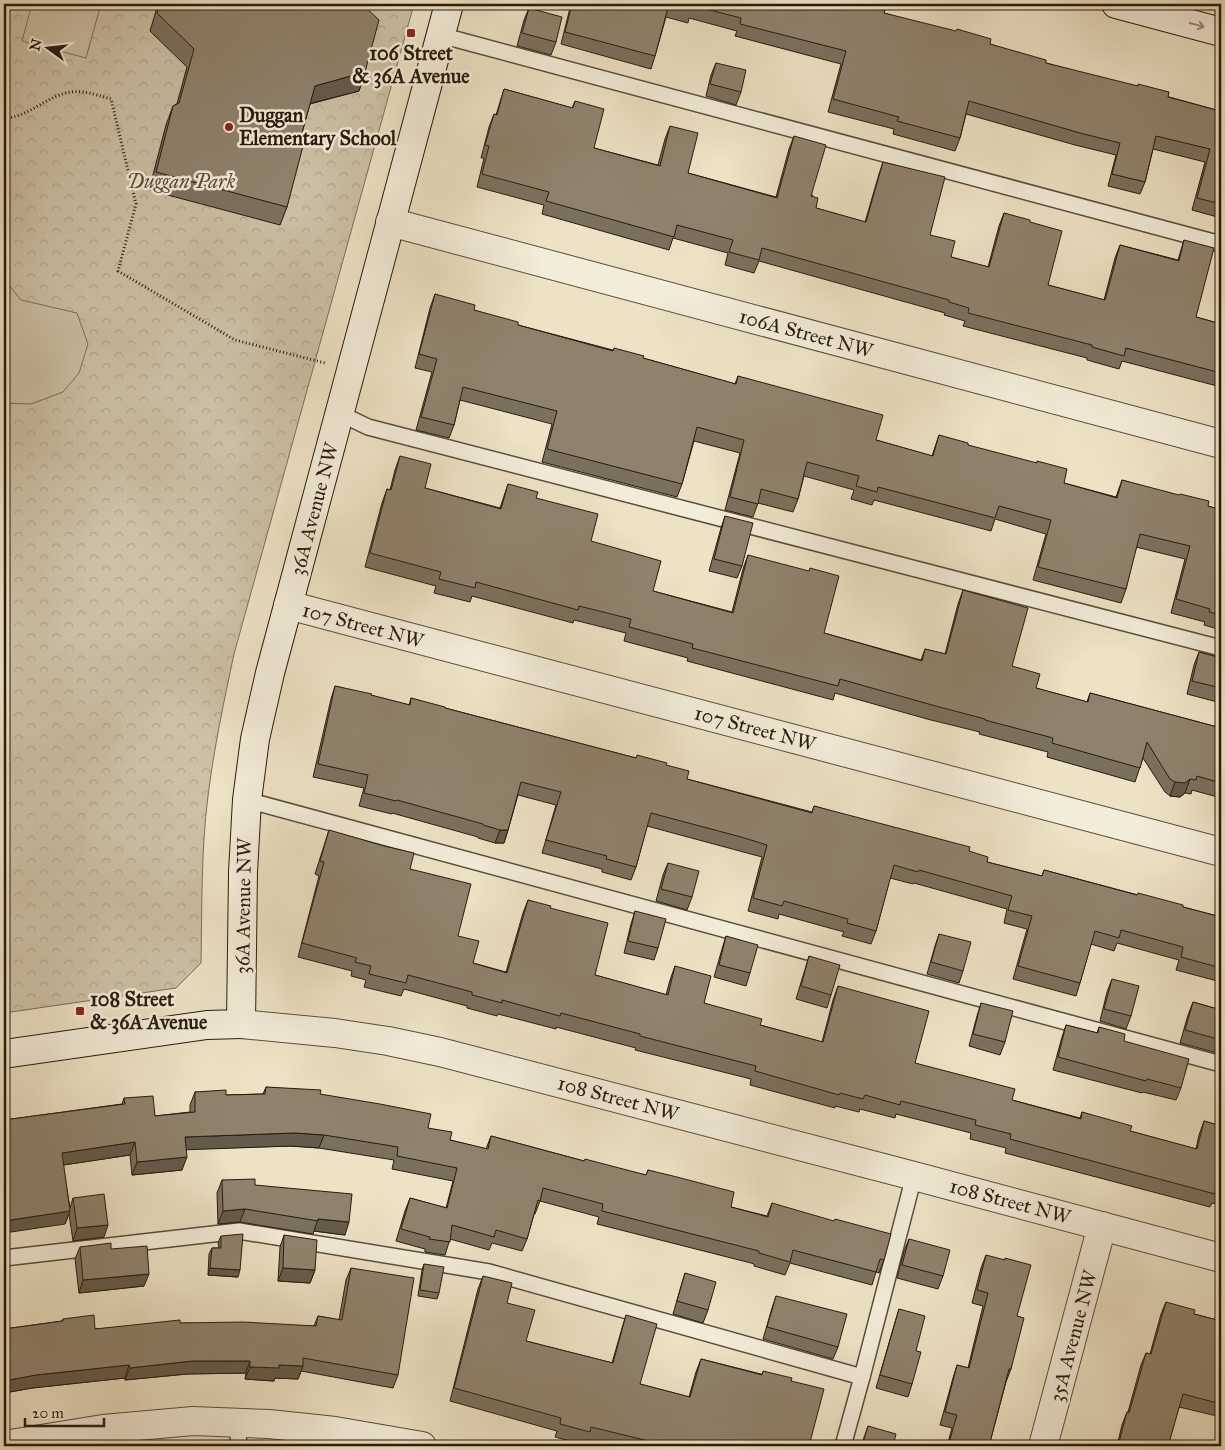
<svg xmlns="http://www.w3.org/2000/svg" width="1225" height="1450" viewBox="0 0 1225 1450" font-family="'IM FELL Great Primer',serif">
<style>
.forest{fill:url(#forest-crowns);stroke:#7a6e5a}
.garden{fill:#ccc0a6;stroke:#7a6e5a}
.lines{fill:none;stroke-linecap:round;stroke-linejoin:round}
.lane-casing{stroke:#5a4d3b;stroke-width:18}
.street-casing{stroke:#5a4d3b;stroke-width:30}
.secondary-casing{stroke:#291b0d;stroke-width:30}
.path{stroke:#291b0d;stroke-width:3;stroke-dasharray:1 2.5;stroke-linecap:butt}
.lane{stroke:#f3ecd9;stroke-width:15}
.street{stroke:#f3ecd9;stroke-width:28}
.secondary{stroke:#f3ecd9;stroke-width:28}
.wall{fill:#7b705e;stroke:#291b0d}
.shaded-wall{fill:#645b4c;stroke:#291b0d}
.building{fill:#8f826d;stroke:#291b0d}
.oneway{stroke:#988e7d}
.poi-dot{fill:#8f2418;stroke:#f3ecd9;stroke-width:2}
.labels{text-anchor:middle;stroke-width:5;stroke-linejoin:round;paint-order:stroke}
.poi-label{font-size:20px;font-weight:bold;fill:#291b0d;stroke:#f3ecd9;text-anchor:start}
.park-label{font-size:20px;font-style:italic;fill:#5a4d3b;stroke:#f3ecd9}
.street-label{font-size:20px;fill:#291b0d;stroke:#f3ecd9}
</style>
<defs>
<pattern id="forest-crowns" width="20" height="18" patternUnits="userSpaceOnUse" patternTransform="scale(1.25)"><rect width="20" height="18" fill="#ccc0a6"/><path d="M2 6a3 3 0 1 1 6 0M12 15a3 3 0 1 1 6 0" fill="none" stroke="#afa48e"/></pattern>
</defs>
<rect width="100%" height="100%" fill="#ede2c5"/>
<filter id="stains"><feTurbulence type="fractalNoise" baseFrequency=".004" numOctaves="4"/><feColorMatrix values="0 0 0 0 .2 0 0 0 0 .09 0 0 0 0 .02 0 0 0 .5 -.17"/></filter>
<radialGradient id="worn" r=".72"><stop offset=".6" stop-color="#630" stop-opacity="0"/><stop offset="1" stop-color="#630" stop-opacity=".3"/></radialGradient>
<path class="forest" d="M4,4H414L234,654C224,701 214,748 208,796C201,851 202,907 201,963L176,988L4,1013Z"/>
<g class="garden">
<path d="M32,4H101L86,58L22,41Z"/>
<path d="M4,279L21,300L77,313L88,344L79,373L63,392L31,404L4,403Z"/>
</g>
<g class="lines">
<defs>
<g id="lane">
<path d="M440,35L1221,244"/>
<path d="M339,413L368,427L1221,648"/>
<path d="M247,800L1221,1064"/>
<path d="M4,1258L239,1231L489,1272L862,1377L914,1176"/>
<path d="M237,1423L239,1446"/>
<path d="M843,1446L862,1377"/>
</g>
<g id="street">
<path d="M390,222L1221,444"/>
<path d="M288,605L1221,852"/>
<path d="M241,1024L335,1033L388,1041L440,1052L914,1176L1221,1258"/>
<path d="M4,1445L103,1429L193,1421L269,1424L335,1431L422,1446"/>
<path d="M1043,1446L1102,1226"/>
</g>
<g id="secondary">
<path d="M1116,4L1221,32"/>
<path d="M4,1054L207,1025L241,1024L243,872L247,800L255,739L270,673L449,4"/>
</g>
</defs>
<use href="#lane" class="lane-casing"/>
<use href="#street" class="street-casing"/>
<use href="#secondary" class="secondary-casing"/>
<path class="path" d="M4,118C28,118 49,94 72,92C85,90 99,96 111,99L136,204L118,271L235,340L325,363"/>
<use href="#lane" class="lane"/>
<use href="#street" class="street"/>
<use href="#secondary" class="secondary"/>
</g>
<g class="wall">
<path d="M158,4H362L365,72L359,91L310,104L300,140L287,207L280,225L149,190L166,125L173,106L177,104L187,67L150,31Z"/>
<path d="M571,4H864L884,13L990,44L1046,63L1220,111L1221,108V218L1192,210L1205,162L1153,149L1145,182L1140,194L1108,186L1116,155L1075,145L966,114L960,138L955,151L893,134L894,129L828,112L841,64L735,36L737,31L689,18L688,23L666,17L655,56L651,69L561,44Z"/>
<path d="M529,8L556,42L551,55L517,46L524,20Z"/>
<path d="M716,63L741,92L736,105L706,96L711,75Z"/>
<path d="M504,89L572,108L575,101L594,148L658,165L665,139L670,126L688,173L776,197L789,149L794,136L816,208L865,222L879,174L883,162L930,235L951,257L988,267L999,226L1004,213L1030,222L1048,285L1104,300L1115,258L1120,245L1178,260L1184,240L1196,317L1221,324V387L1122,361L1119,369L1087,360V358L963,326L965,321L944,315L945,313L759,261L754,273L725,265L728,253L673,238L669,250L542,214L544,205L477,187L484,158H481L489,127L494,114L496,115Z"/>
<path d="M435,294L474,310L518,325L643,358L735,384L738,376L876,440L932,456L939,435L968,445L1064,483L1116,497L1122,480L1221,510V630L1204,625L1205,622L1171,613L1185,559L1136,547L1126,589L1121,603L1033,580L1046,534L995,519L991,531L874,500L872,505L851,499L854,490L804,476L798,499L793,512L758,503L753,517L725,510L740,453L694,441L682,484L677,497L542,462L552,424L460,400L454,425L449,438L416,430L432,372L415,368L430,308Z"/>
<path d="M400,456L425,488L500,508L508,484L536,498L653,591L732,612L743,569L748,555L824,633L921,660L925,649L945,654L958,604L963,590L1012,666L1036,688L1087,702L1090,693L1221,728V798L1192,790L1191,794L1185,793L1180,797L1170,796L1165,792L1143,758L1135,782L1047,757L1048,752L979,734L980,732L927,719L835,693L833,700L687,661L688,658L624,641L626,633L574,620L573,623L472,596L470,602L434,593L436,586L365,567L382,503L387,489L390,490L395,470Z"/>
<path d="M725,516L742,566L737,578L709,571L721,528Z"/>
<path d="M1199,652L1221,658V703L1187,694L1194,665Z"/>
<path d="M335,686L409,705L411,698L445,708L636,758L666,765L687,779L812,812L814,806L969,851L987,862L1042,876L1044,870L1221,917V982L1176,970L1179,960L1117,943L1114,951L1091,944L1080,983L1076,996L1013,979L1027,929L1004,923L1007,909L914,883L913,884L890,878L876,931L871,944L842,936L844,932L779,914L778,919L748,911L762,857L736,850L647,826L636,867L631,880L602,872V869L542,853L556,805L518,795L508,830L504,843H495L478,838V837L392,813V814L359,806L364,788L313,777L331,699Z"/>
<path d="M329,830L410,869L458,936L473,963L506,972L523,913L528,900L550,908L595,975L666,995L670,980L675,966L704,1003L760,1025L822,1042L833,1000L838,986L915,1063L1012,1100L1080,1118L1082,1112L1130,1131L1196,1149L1199,1135L1204,1121L1221,1126V1205L1212,1203L1210,1207L1005,1153L1006,1148L970,1139L971,1133L896,1114L895,1118L860,1109L859,1112L835,1106V1108L750,1085L751,1079L635,1050L636,1048L556,1027V1029L498,1014L497,1016L467,1008V1006L404,989L401,996L364,987L366,980L351,976L352,971L298,957L319,876L315,874Z"/>
<path d="M668,863L692,897L687,910L656,901L663,875Z"/>
<path d="M635,911L658,948L654,960L624,953L631,924Z"/>
<path d="M939,934L963,971L959,983L927,974L935,946Z"/>
<path d="M726,936L750,973L746,986L714,977L722,949Z"/>
<path d="M809,956L831,995L827,1008L796,999Z"/>
<path d="M1112,979L1131,1016L1126,1029L1100,1021L1107,992Z"/>
<path d="M1193,1002L1221,1010V1054L1180,1043L1188,1015Z"/>
<path d="M981,1003L1005,1042L1000,1055L969,1046L977,1016Z"/>
<path d="M1066,1025L1097,1033L1099,1027L1124,1041L1181,1088L1176,1100L1143,1092L1142,1093L1053,1070L1062,1037Z"/>
<path d="M266,1087L320,1094L428,1128L450,1140L486,1149L491,1136L584,1161L646,1175L648,1170L731,1207L767,1216L772,1203L884,1260L879,1273L876,1272L872,1285L790,1263L785,1275L754,1266V1264L751,1263L597,1224L599,1217L540,1201L535,1214H534L527,1239L522,1251L492,1243L489,1250L450,1239L445,1255L425,1252V1249L396,1241L405,1211L410,1198L446,1208L453,1181L392,1169L394,1160L319,1148L291,1146L186,1149L182,1170L132,1175L130,1155L63,1165L70,1208L73,1198L104,1237L73,1241L69,1214L65,1224L4,1120L122,1104L124,1098L155,1116L190,1112V1105L195,1092L226,1095L263,1094Z"/>
<path d="M222,1180L255,1185L345,1235L314,1231L313,1234L240,1222L218,1224L217,1193Z"/>
<path d="M284,1235L315,1270L310,1283L278,1281L280,1247Z"/>
<path d="M221,1236L238,1277L208,1275L209,1254L212,1248H219L218,1243Z"/>
<path d="M909,1239L943,1276L938,1289L897,1278L904,1251Z"/>
<path d="M80,1247L111,1249L144,1286L79,1293L75,1259Z"/>
<path d="M986,1255L1017,1316L1011,1369L1006,1382L989,1446H947L952,1428L940,1425L953,1378L957,1365L968,1368L983,1306L972,1303L981,1268Z"/>
<path d="M424,1264L439,1293L437,1299L418,1296L422,1270Z"/>
<path d="M351,1268L398,1375L393,1388L301,1371L298,1379L275,1378L274,1381L245,1379L246,1373L187,1374L125,1380V1378L32,1388L4,1393V1329L62,1321L63,1319L95,1329L180,1323L314,1326L318,1316L339,1320L346,1280Z"/>
<path d="M685,1273L708,1310L703,1323L673,1314L681,1286Z"/>
<path d="M483,1276L507,1303L526,1341L612,1363L622,1328L626,1315L640,1384L689,1397L696,1372L701,1359L761,1374L791,1381L809,1446H611L587,1440L585,1445L555,1437L557,1431L450,1401L478,1289Z"/>
<path d="M776,1296L838,1347L833,1359L763,1339L772,1308Z"/>
<path d="M1166,1302L1194,1314L1221,1321V1417L1179,1407L1168,1446H1117L1122,1425L1127,1412H1128L1141,1365L1146,1353L1150,1354L1161,1314Z"/>
<path d="M899,1309L916,1351L912,1384L908,1397L876,1388L895,1322Z"/>
<path d="M868,1426L893,1446H861Z"/>
</g>
<g class="shaded-wall">
<path d="M365,72L359,91L308,104L315,86Z"/>
<path d="M1190,779L1185,793L1180,797L1170,796L1175,782Z"/>
<path d="M500,830H508L504,843H495Z"/>
<path d="M295,1133L324,1135L319,1148L291,1146L180,1150L185,1137Z"/>
<path d="M135,1142L130,1155L57,1166L62,1153Z"/>
<path d="M187,1157L182,1170L132,1175L137,1162Z"/>
<path d="M245,1209L240,1222L218,1224L223,1211Z"/>
<path d="M70,1211L65,1224L4,1233V1221Z"/>
<path d="M318,1219L349,1222L345,1235L314,1231Z"/>
<path d="M108,1225L104,1237L73,1241L77,1228Z"/>
<path d="M210,1268L240,1270L238,1277L208,1275Z"/>
<path d="M283,1268L315,1270L310,1283L278,1281Z"/>
<path d="M149,1274L144,1286L79,1293L83,1280Z"/>
<path d="M192,1361H250L246,1373L187,1374L125,1380L130,1368Z"/>
<path d="M129,1365L125,1378L32,1388L4,1393V1381L36,1375Z"/>
<path d="M279,1365L303,1366L298,1379L275,1378L274,1381L245,1379L250,1367Z"/>
</g>
<g class="building">
<path d="M160,4H362L379,20L365,72L315,86L300,140L303,146L287,207L156,172L173,106L179,103L194,49L157,13Z"/>
<path d="M572,4H864L885,10L884,13L956,31L957,29L991,39L990,44L1046,60V63L1138,86V84L1169,92L1168,97L1220,111L1221,108V204L1197,198L1210,149L1156,136L1145,182L1112,174L1120,143L1080,133L969,101L960,138L897,121L899,117L833,99L846,51L740,24L741,18L694,6L692,10L669,4L655,56L565,32Z"/>
<path d="M529,8L562,17L556,42L522,33Z"/>
<path d="M716,63L746,70L741,92L710,84Z"/>
<path d="M504,89L573,108L575,101L604,109L594,148L660,166L670,126L698,133L688,173L777,198L794,136L826,145L811,196L818,198L816,208L866,222L883,162L945,177L930,235L955,241L951,257L989,267L1004,213L1030,220V222L1062,231L1048,285L1105,300L1120,245L1179,261L1184,240L1214,248L1196,317L1221,324V373L1126,348L1124,356L1092,347V345L968,313L969,308L949,302V300L762,248L759,260L729,252L733,240L677,225L674,237L546,201L549,192L482,174L489,146L485,145L494,114L497,115Z"/>
<path d="M435,294L475,305L474,310L518,322V325L613,351L614,348L644,356L643,358L736,384L738,376L883,415L876,440L933,456L939,435L968,443V445L1037,463V461L1067,469L1064,483L1117,498L1122,480L1179,495L1180,494L1209,501L1208,506L1221,510V615L1209,612L1210,609L1176,599L1190,546L1140,534L1126,589L1038,567L1051,520L999,506L995,518L878,487L877,492L856,486L859,476L807,462L798,499L761,489L758,504L730,497L744,440L697,427L682,484L547,449L557,411L463,387L454,425L421,417L437,359L419,354Z"/>
<path d="M400,456L431,464L425,488L501,509L508,484L538,492L536,498L598,514L591,541L661,561L653,591L733,613L748,555L809,571L810,568L839,576L824,633L922,661L925,649L946,654L963,590L1028,608L1012,666L1040,674L1036,688L1088,702L1090,693L1221,728V783L1197,776L1196,780L1190,779L1185,783L1175,782L1170,779L1147,742L1140,768L1052,743L1053,738L985,720V719L932,705L840,679L838,686L692,648L693,644L629,627L631,619L579,606L578,610L476,582L475,588L439,579L441,572L370,553L387,489L391,490Z"/>
<path d="M725,516L753,523L742,566L714,559Z"/>
<path d="M1199,652L1221,658V688L1192,681Z"/>
<path d="M335,686L372,694L371,695L410,705L411,698L445,707V708L636,758L637,755L667,763L666,765L689,771L687,779L812,813L814,806L970,847L969,851L988,857L987,862L1042,876L1044,870L1137,895L1138,893L1183,905V907L1221,917V968L1181,957L1183,947L1121,930L1119,938L1095,931L1080,983L1018,966L1032,916L1008,910L1012,896L919,870L918,872L894,865L876,931L847,923L848,919L784,901L782,906L753,898L767,845L741,837L651,813L636,867L606,859L607,856L546,840L561,792L521,782L508,830H500L483,825V824L397,800L396,801L364,793L368,775L318,764Z"/>
<path d="M329,830L384,846L414,853L410,869L471,884L458,936L479,941L473,963L507,973L528,900L551,906L550,908L608,923L595,975L668,995L675,966L711,976L704,1003L762,1019L760,1025L823,1042L838,986L929,1011L915,1063L1015,1089L1012,1100L1081,1119L1082,1112L1132,1126L1130,1131L1197,1149L1204,1121L1221,1126V1190L1216,1189L1215,1194L1010,1139L1011,1134L975,1125L976,1120L901,1101L900,1105L865,1095L863,1099L840,1093L839,1095L755,1071L756,1066L640,1036V1034L561,1013L560,1016L502,1000V1003L472,995V992L408,975L406,983L369,974L371,966L355,962L357,958L302,943L324,862L320,861Z"/>
<path d="M668,863L699,871L692,897L661,889Z"/>
<path d="M635,911L666,919L658,948L628,941Z"/>
<path d="M939,934L971,942L963,971L931,962Z"/>
<path d="M726,936L758,945L750,973L719,965Z"/>
<path d="M809,956L840,965L831,995L801,986Z"/>
<path d="M1112,979L1139,986L1131,1016L1104,1009Z"/>
<path d="M1193,1002L1221,1010V1040L1185,1030Z"/>
<path d="M981,1003L1013,1011L1005,1042L973,1034Z"/>
<path d="M1066,1025L1098,1033L1099,1027L1125,1034L1124,1041L1189,1059L1181,1088L1147,1079L1146,1081L1058,1057Z"/>
<path d="M266,1087L321,1090L320,1094L380,1104L431,1114L428,1128L452,1132L450,1140L488,1149L491,1136L584,1161L585,1159L646,1175L648,1170L677,1177L734,1192L731,1207L768,1217L772,1203L834,1221L835,1219L891,1234L884,1260L880,1259L876,1272L793,1250L790,1262L759,1253V1251L755,1250L602,1211L603,1204L543,1188L540,1201L538,1200L527,1239L496,1230L494,1237L452,1225L450,1242L429,1239L430,1237L401,1229L410,1198L447,1208L457,1168L397,1156L398,1147L324,1135L295,1133L185,1137L187,1157L137,1162L135,1142L62,1153L70,1211L4,1221V1120L125,1104L124,1098L153,1096L155,1116L195,1112V1092L226,1090V1095L265,1094Z"/>
<path d="M255,1179V1185L352,1194L349,1222L318,1219V1221L245,1209L223,1211L222,1180Z"/>
<path d="M104,1194L108,1225L77,1228L73,1198Z"/>
<path d="M243,1234L240,1270L210,1268L212,1248H221V1236Z"/>
<path d="M284,1235L317,1240L315,1270L283,1268Z"/>
<path d="M909,1239L950,1250L943,1276L902,1265Z"/>
<path d="M111,1243V1249L147,1246L149,1274L83,1280L80,1247Z"/>
<path d="M986,1255L1005,1260V1258L1031,1265L1017,1316L1024,1318L1011,1369H1009L989,1446H948L957,1415L945,1412L957,1365L969,1368L988,1293L977,1290Z"/>
<path d="M424,1264L444,1267L439,1293L420,1290Z"/>
<path d="M351,1268L414,1278L398,1375L303,1358V1366L279,1365V1368L250,1367V1361H192L130,1368L129,1365L36,1375L4,1381V1329L63,1321V1319L94,1315L95,1329L180,1320V1323L243,1322L316,1326L318,1316L342,1320Z"/>
<path d="M685,1273L716,1282L708,1310L677,1301Z"/>
<path d="M483,1276L512,1283L507,1303L535,1310L526,1341L613,1363L626,1315L657,1324L640,1384L690,1397L701,1359L762,1375L763,1371L792,1378L791,1381L824,1389L809,1446H656L657,1443L591,1427L590,1432L560,1424L561,1418L454,1388Z"/>
<path d="M776,1296L847,1314L838,1347L767,1327Z"/>
<path d="M1166,1302L1195,1310L1194,1314L1221,1321V1404L1183,1394L1168,1446H1118L1127,1412L1129,1413L1146,1353L1151,1354Z"/>
<path d="M899,1309L925,1316L916,1351L921,1352L912,1384L880,1375Z"/>
<path d="M868,1426L896,1434L893,1446H862Z"/>
</g>
<defs><path id="oneway-shaft" d="M-6 0H5M1.5-3L5.5 0L1.5 3" fill="none" stroke-width="1.6" stroke-linecap="round" stroke-linejoin="round" transform="scale(1.25)"/></defs>
<use class="oneway" href="#oneway-shaft" transform="translate(1197 25) rotate(15)"/>
<g class="poi-dot">
<rect x="406" y="28" width="10" height="10" rx="2.5"/>
<circle cx="229" cy="127" r="5"/>
<rect x="75" y="1006" width="10" height="10" rx="2.5"/>
</g>
<g class="labels">
<g class="poi-label">
<text x="411" y="60" text-anchor="middle">106 Street<tspan x="411" dy="23">&amp; 36A Avenue</tspan></text>
<text x="239" y="122">Duggan<tspan x="239" dy="23">Elementary School</tspan></text>
<text x="90" y="1006">108 Street<tspan x="90" dy="23">&amp; 36A Avenue</tspan></text>
</g>
<g class="park-label">
<text x="181" y="188">Duggan Park</text>
</g>
<g class="street-label">
<text transform="translate(806 333) rotate(15)" y="7">106A Street NW</text>
<text transform="translate(314 509) rotate(-75)" y="7">36A Avenue NW</text>
<text transform="translate(363 625) rotate(15)" y="7">107 Street NW</text>
<text transform="translate(755 728) rotate(15)" y="7">107 Street NW</text>
<text transform="translate(243 906) rotate(-89)" y="7">36A Avenue NW</text>
<text transform="translate(618 1098) rotate(15)" y="7">108 Street NW</text>
<text transform="translate(1010 1201) rotate(15)" y="7">108 Street NW</text>
<text transform="translate(1073 1336) rotate(-75)" y="7">35A Avenue NW</text>
</g>
</g>
<rect width="1225" height="1450" fill="none" stroke="#ede2c5" stroke-width="20"/>
<rect x="5" y="5" width="1215" height="1440" fill="none" stroke="#291b0d" stroke-width="2.5"/>
<rect x="10" y="10" width="1205" height="1430" fill="none" stroke="#291b0d"/>
<g transform="translate(48 48) rotate(285)" stroke="#f3ecd9" stroke-width="4" paint-order="stroke">
<path d="M0-4L9 19L0 12L-9 19Z" fill="#291b0d"/>
<text y="-8" font-size="14" font-weight="bold" text-anchor="middle" fill="#291b0d">N</text>
</g>
<path d="M25 1418v8h79v-8" fill="none" stroke="#291b0d" stroke-width="2.5"/>
<text x="32" y="1418" font-size="15" fill="#291b0d" stroke="#f3ecd9" stroke-width="4" paint-order="stroke">20 m</text>
<rect width="100%" height="100%" filter="url(#stains)"/>
<rect width="100%" height="100%" fill="url(#worn)"/>
</svg>
